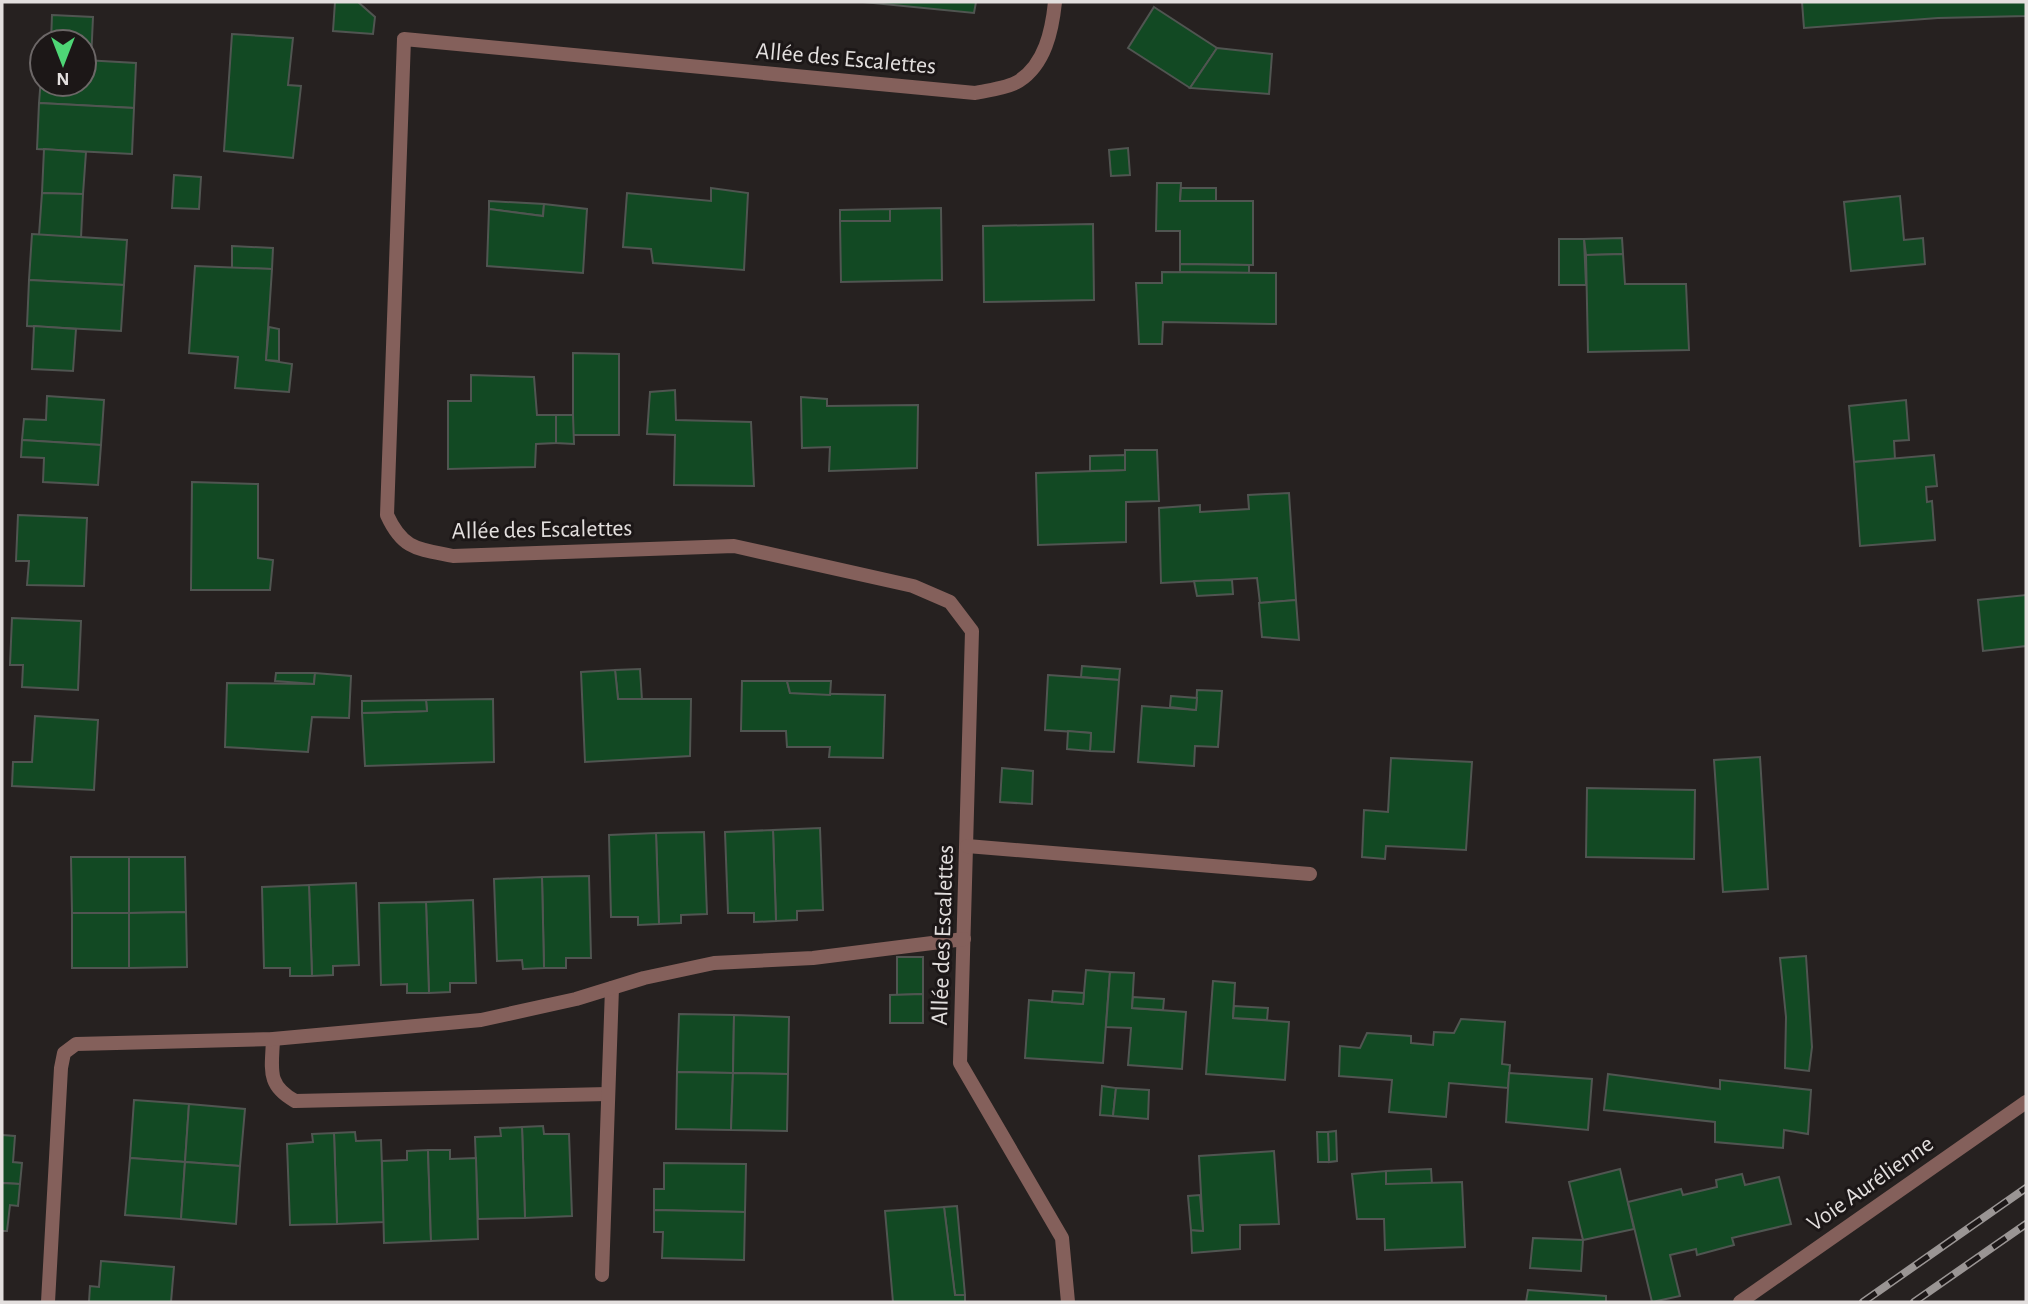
<svg xmlns="http://www.w3.org/2000/svg" width="2028" height="1304" viewBox="0 0 2028 1304" font-family="'Alegreya Sans',sans-serif">
<style>
.building{fill:#124923;stroke:#505551;stroke-width:2}
.lines{fill:none;stroke-linecap:round;stroke-linejoin:round}
.street{stroke:#84605b;stroke-width:14}
.rail-casing{stroke:#9a9594;stroke-width:8}
.rail{stroke:#1c1717;stroke-width:5;stroke-dasharray:16;stroke-linecap:butt}
.labels{text-anchor:middle;stroke-width:6;stroke-linejoin:round;paint-order:stroke}
.street-label{font-size:24px;fill:#e3dfde;stroke:#1c1717}
</style>
<rect width="100%" height="100%" fill="#262120"/>
<g class="building">
<path d="M335,2H358L375,17L373,34L333,31Z"/>
<path d="M863,2H976L974,13Z"/>
<path d="M1802,2H2026V16L1938,18L1804,28Z"/>
<path d="M1154,7L1217,48L1190,88L1128,48Z"/>
<path d="M52,15L93,17L91,61L84,60V42H51Z"/>
<path d="M232,34L293,38L288,85L301,86L293,158L224,151Z"/>
<path d="M1217,48L1272,54L1269,94L1190,88Z"/>
<path d="M84,60L136,63L134,108L39,103L42,65V84H84Z"/>
<path d="M39,103L134,108L132,154L37,149Z"/>
<path d="M1128,148L1130,175L1111,176L1109,150Z"/>
<path d="M44,149L86,152L83,194L42,193Z"/>
<path d="M174,175L201,177L199,209L172,208Z"/>
<path d="M1157,183H1181L1180,201H1253V265L1180,264V231H1156Z"/>
<path d="M711,188L748,193L744,270L653,263L651,249L623,247L627,193L711,201Z"/>
<path d="M1181,188H1216V201H1180Z"/>
<path d="M42,193L83,194L81,238L39,235Z"/>
<path d="M1900,196L1904,240L1923,238L1925,264L1851,271L1844,202Z"/>
<path d="M489,201L544,204L543,216L489,209Z"/>
<path d="M544,204L587,209L583,273L487,266L489,209L543,216Z"/>
<path d="M941,208L942,280L841,282L840,221H890V209Z"/>
<path d="M890,209V221H840V210Z"/>
<path d="M1093,224L1094,300L984,302L983,226Z"/>
<path d="M32,234L127,240L124,285L29,280Z"/>
<path d="M1622,238L1623,254L1586,255L1584,239Z"/>
<path d="M1559,239H1584L1586,285H1559Z"/>
<path d="M232,246L273,248L272,269L232,268Z"/>
<path d="M1623,254L1625,284H1686L1689,350L1588,352L1586,255Z"/>
<path d="M1180,264L1249,265V273L1180,272Z"/>
<path d="M195,266L272,269L266,360L292,364L289,392L235,388L238,357L189,353Z"/>
<path d="M1162,272L1276,273V324L1163,322L1162,344H1139L1136,283H1162Z"/>
<path d="M29,280L124,285L121,331L27,326Z"/>
<path d="M34,326L76,329L73,371L32,369Z"/>
<path d="M269,327L279,329V361L266,360Z"/>
<path d="M573,353L619,354V435H573Z"/>
<path d="M471,375L534,377L537,415H556V443L536,444L535,467L448,469V401H471Z"/>
<path d="M675,390L676,420L751,422L754,486L674,485L675,435L647,434L650,392Z"/>
<path d="M47,396L104,400L101,445L22,440L24,419L46,420Z"/>
<path d="M801,397L827,399V406L918,405L917,468L829,471L830,447L802,448Z"/>
<path d="M1906,400L1909,440L1894,441L1895,459L1854,462L1849,406Z"/>
<path d="M556,415H573L574,444L556,443Z"/>
<path d="M22,440L101,445L98,485L43,482L44,458L21,457Z"/>
<path d="M1125,450H1157L1159,501L1126,502V542L1038,545L1036,473L1125,470Z"/>
<path d="M1125,455V470L1090,471V456Z"/>
<path d="M1934,455L1937,486L1926,487L1927,502L1932,501L1935,540L1860,546L1854,462Z"/>
<path d="M192,482L258,484V558L273,560L270,590H191Z"/>
<path d="M1289,493L1296,600L1260,603L1257,578L1161,583L1159,508L1200,505V512L1249,509L1248,495Z"/>
<path d="M18,515L87,518L84,586L27,585L29,561H16Z"/>
<path d="M1232,580L1233,594L1197,596L1194,581Z"/>
<path d="M2026,595V646L1983,651L1978,600Z"/>
<path d="M1296,600L1299,640L1262,637L1259,603Z"/>
<path d="M12,618L81,621L78,690L22,687L23,665H10Z"/>
<path d="M1082,666L1120,669L1119,680L1081,677Z"/>
<path d="M640,669L642,700L618,699L615,670Z"/>
<path d="M615,670L618,699H691L690,756L585,762L581,672Z"/>
<path d="M276,673H315L314,684L275,681Z"/>
<path d="M315,673L351,676L349,718L312,717L308,752L225,747L227,683L314,684Z"/>
<path d="M1048,675L1119,680L1114,752L1090,751L1091,733L1045,730Z"/>
<path d="M742,681H787L790,693L885,695L883,758L829,757L830,747H787L786,731H741Z"/>
<path d="M787,681H831L830,695L790,693Z"/>
<path d="M1197,690L1222,691L1218,747L1195,746L1194,766L1138,762L1142,706L1196,710Z"/>
<path d="M1171,696L1197,698L1196,710L1170,707Z"/>
<path d="M493,699L494,762L365,766L362,713L427,711L426,700Z"/>
<path d="M426,700L427,711L362,713V701Z"/>
<path d="M35,716L98,720L94,790L12,786L13,762H32Z"/>
<path d="M1068,731L1091,733L1090,751L1067,749Z"/>
<path d="M1760,757L1768,889L1723,892L1714,760Z"/>
<path d="M1391,758L1472,762L1466,850L1386,846L1385,859L1362,857L1364,810L1388,812Z"/>
<path d="M1002,768L1033,771L1032,804L1000,802Z"/>
<path d="M1587,788L1695,790L1694,859L1586,857Z"/>
<path d="M820,828L823,910L797,911V920L776,921L773,830Z"/>
<path d="M773,830L776,921L754,922V913H728L725,832Z"/>
<path d="M704,832L707,914L681,915V923L659,924L656,833Z"/>
<path d="M656,833L659,924L638,925V917H611L609,835Z"/>
<path d="M71,857H129V913H72Z"/>
<path d="M129,857H185L186,912L129,913Z"/>
<path d="M589,876L591,958H566V968H544L542,877Z"/>
<path d="M542,877L544,968L523,969L522,960L497,961L494,879Z"/>
<path d="M356,883L359,965L333,966V975L312,976L309,885Z"/>
<path d="M309,885L312,976H290V968H264L262,887Z"/>
<path d="M473,900L476,983H450V992L429,993L426,902Z"/>
<path d="M426,902L429,993H407V984L381,985L379,903Z"/>
<path d="M186,912L187,967L129,968V913Z"/>
<rect x="72" y="913" width="57" height="55"/>
<path d="M1806,956L1812,1047L1809,1071L1785,1068L1786,1017L1780,958Z"/>
<path d="M897,957H923V994L897,995Z"/>
<path d="M1086,970L1110,972L1103,1063L1025,1058L1029,1000L1083,1004Z"/>
<path d="M1110,972L1134,973L1132,1008L1186,1012L1182,1069L1128,1065L1131,1028L1106,1027Z"/>
<path d="M1213,981L1235,983L1233,1018L1289,1022L1285,1080L1206,1074Z"/>
<path d="M1053,991L1084,993L1083,1004L1052,1002Z"/>
<path d="M923,994V1023H890V995Z"/>
<path d="M1133,997L1164,999L1163,1010L1132,1008Z"/>
<path d="M1234,1006L1268,1008L1267,1020L1233,1018Z"/>
<path d="M679,1014L734,1015L733,1073L677,1072Z"/>
<path d="M734,1015L789,1017L788,1074L733,1073Z"/>
<path d="M1461,1019L1505,1022L1502,1064L1510,1065L1508,1088L1449,1083L1446,1117L1389,1112L1392,1080L1339,1076L1340,1046L1360,1048L1367,1033L1411,1036V1043L1433,1045L1434,1032L1454,1033Z"/>
<path d="M677,1072L733,1073L731,1130L676,1129Z"/>
<path d="M733,1073L788,1074L787,1131L731,1130Z"/>
<path d="M1509,1073L1592,1079L1588,1130L1506,1122Z"/>
<path d="M1608,1074L1720,1089V1080L1811,1090L1808,1134L1784,1130L1783,1148L1715,1142V1122L1604,1110Z"/>
<path d="M1102,1086L1116,1088L1113,1116L1100,1115Z"/>
<path d="M1116,1088L1149,1090L1148,1119L1113,1116Z"/>
<path d="M134,1100L189,1104L185,1162L130,1158Z"/>
<path d="M189,1104L245,1109L240,1166L185,1162Z"/>
<path d="M543,1126L544,1134H569L572,1216L525,1218L522,1127Z"/>
<path d="M522,1127L525,1218L478,1219L475,1137L501,1136L500,1128Z"/>
<path d="M1336,1131L1337,1161L1329,1162L1328,1132Z"/>
<path d="M355,1132L356,1141L381,1140L384,1222L337,1224L334,1133Z"/>
<path d="M1317,1132H1328L1329,1162H1318Z"/>
<path d="M334,1133L337,1224L290,1225L287,1144L313,1142L312,1134Z"/>
<path d="M2,1135L15,1136L13,1162L22,1163L20,1184L2,1183Z"/>
<path d="M428,1150L431,1241L384,1243L382,1161L407,1160V1151Z"/>
<path d="M428,1150H450V1159L476,1158L478,1239L431,1241Z"/>
<path d="M1274,1151L1279,1224L1240,1225V1249L1192,1253L1191,1230L1203,1231L1199,1156Z"/>
<path d="M130,1158L185,1162L181,1219L125,1215Z"/>
<path d="M185,1162L240,1166L236,1224L181,1219Z"/>
<path d="M664,1163L746,1164L745,1212L654,1210V1189H664Z"/>
<path d="M1431,1169L1432,1184H1386V1171Z"/>
<path d="M1620,1169L1634,1229L1583,1240L1569,1182Z"/>
<path d="M1386,1171V1184L1462,1182L1465,1247L1385,1250L1384,1219H1357L1352,1174Z"/>
<path d="M1742,1174L1745,1185L1779,1177L1791,1224L1732,1238L1734,1245L1697,1255L1696,1249L1670,1255L1680,1296L1652,1302L1628,1202L1681,1189L1683,1195L1717,1187L1716,1180Z"/>
<path d="M2,1183L20,1184L18,1206L10,1205L7,1231H2Z"/>
<path d="M1200,1195L1203,1231L1191,1230L1188,1196Z"/>
<path d="M957,1206L965,1295H955L944,1207Z"/>
<path d="M944,1207L955,1295H965V1302H893L885,1211Z"/>
<path d="M654,1210L745,1212L744,1260L662,1258L663,1232H654Z"/>
<path d="M1533,1238L1583,1240L1581,1271L1530,1268Z"/>
<path d="M101,1261L174,1267L171,1302H89L90,1286L99,1287Z"/>
<path d="M1528,1290L1606,1296V1302H1526Z"/>
</g>
<g class="lines">
<g class="street">
<path d="M1055,2C1052,31 1045,64 1019,81C1008,88 988,90 975,93L404,39L387,515C403,550 418,549 453,556L734,546L913,586L950,602L972,631L960,1063L1062,1238L1068,1302"/>
<path d="M967,846L1310,874"/>
<path d="M273,1039C272,1069 266,1085 295,1101L608,1094"/>
<path d="M602,1275L612,988"/>
<path d="M48,1302L61,1068L64,1053L76,1044L273,1039L481,1020L576,999L644,978L714,963L813,958L964,939"/>
<path d="M1740,1302L2026,1102"/>
</g>
<defs>
<g id="rail">
<path d="M1863,1302L2026,1188"/>
<path d="M1914,1302L2026,1224"/>
</g>
</defs>
<use href="#rail" class="rail-casing"/>
<use href="#rail" class="rail"/>
</g>
<g class="labels">
<g class="street-label">
<text transform="translate(846 58) rotate(5)" y="8">Allée des Escalettes</text>
<text transform="translate(542 529) rotate(-1)" y="8">Allée des Escalettes</text>
<text transform="translate(942 935) rotate(-88)" y="8">Allée des Escalettes</text>
<text transform="translate(1870 1183) rotate(-35)" y="8">Voie Aurélienne</text>
</g>
</g>
<rect width="2028" height="1304" fill="none" stroke="#e3dfde" stroke-width="7"/>
<g transform="translate(63 63) rotate(180)"><circle r="33" fill="#1c1717" stroke="#6c6767" stroke-width="2"/>
<path d="M0-5L12 26L0 18L-12 26Z" fill="#4ed676"/>
<text y="-10" font-size="19" font-weight="bold" text-anchor="middle" fill="#e3dfde">N</text>
</g>
</svg>
